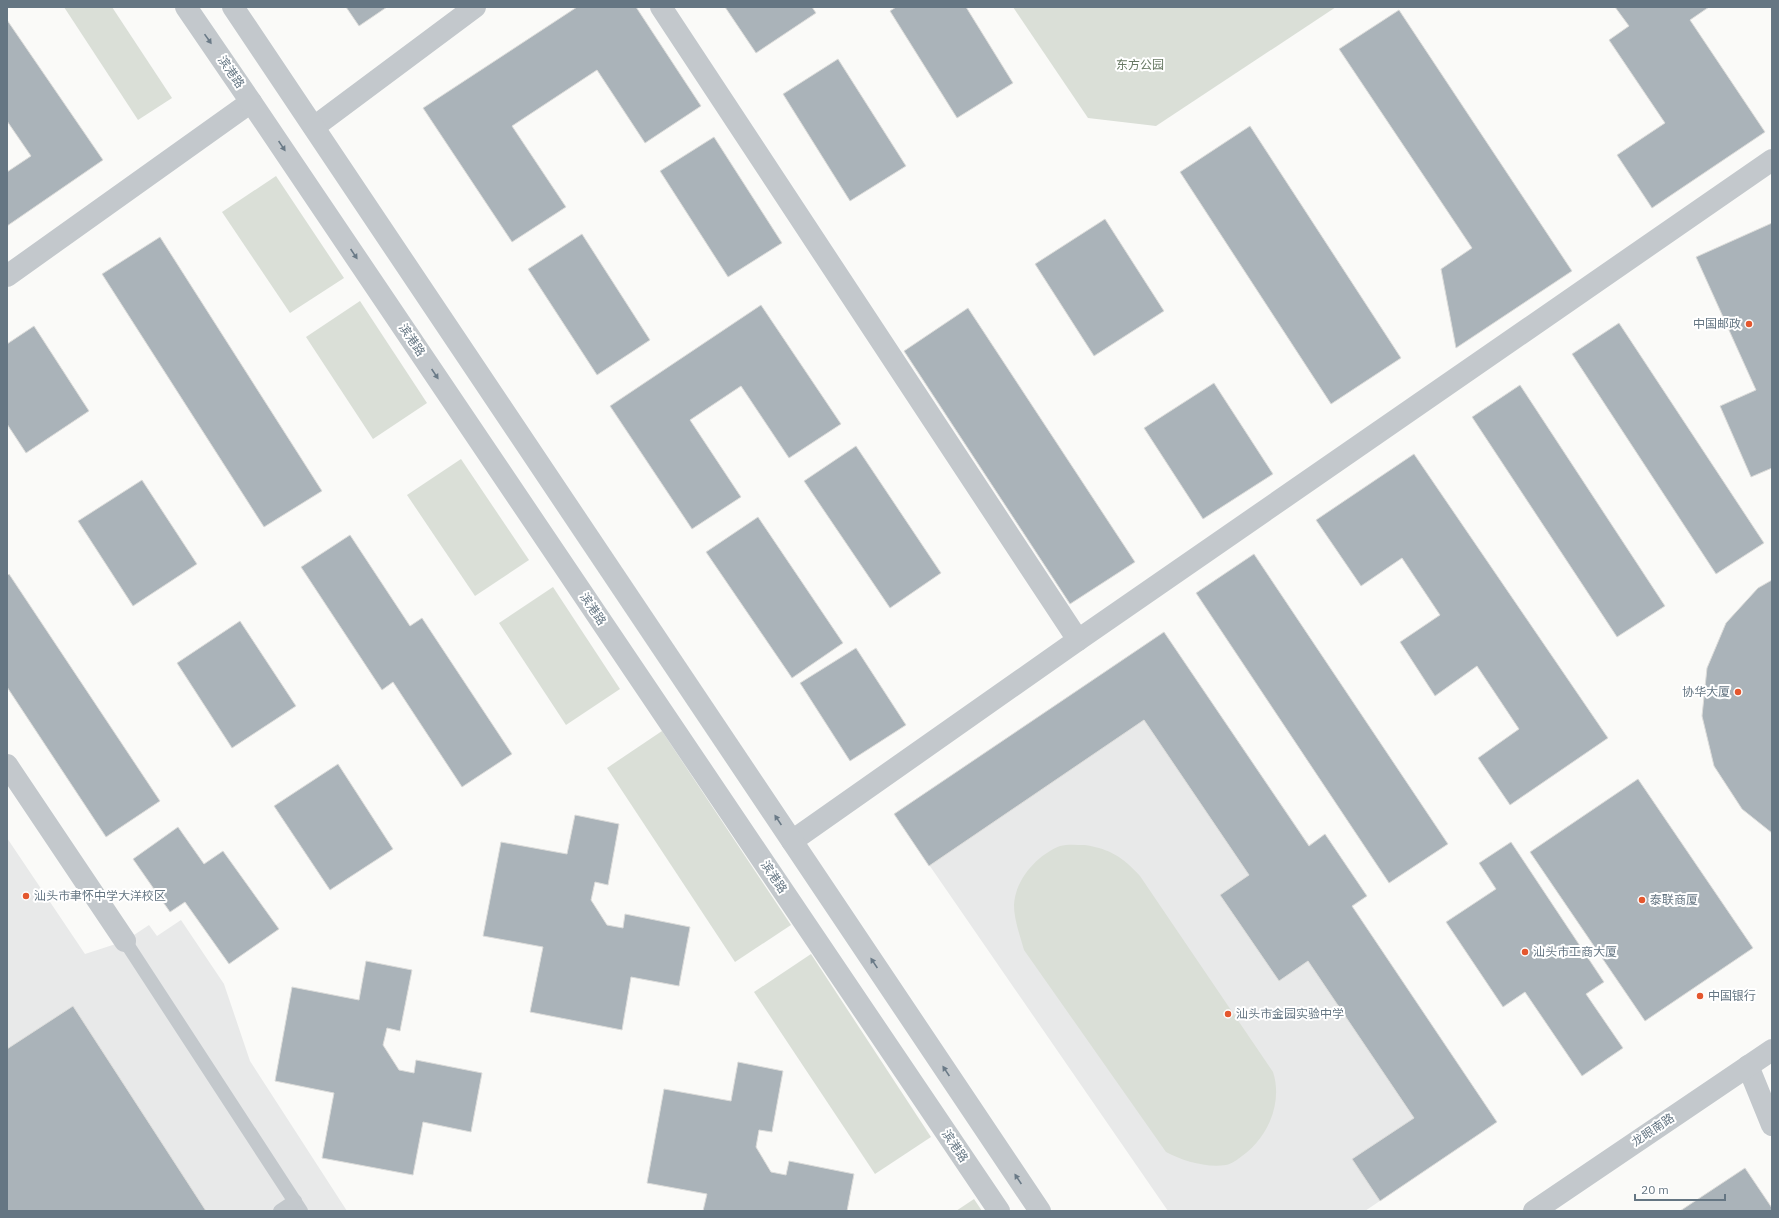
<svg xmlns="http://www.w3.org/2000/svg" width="1779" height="1218" viewBox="0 0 1779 1218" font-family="'IBM Plex Sans','Noto Sans SC',sans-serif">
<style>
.built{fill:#e8e9e9}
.green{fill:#dadfd7}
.building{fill:#aab3b9;stroke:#dcdcda}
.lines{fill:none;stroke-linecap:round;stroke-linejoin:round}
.service{stroke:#c3c8cc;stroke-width:14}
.minor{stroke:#c3c8cc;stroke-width:22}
.tertiary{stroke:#c3c8cc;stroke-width:22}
.oneway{fill:#6a7a87}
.poi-dot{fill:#e4572e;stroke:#fff;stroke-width:1.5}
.labels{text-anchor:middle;stroke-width:4;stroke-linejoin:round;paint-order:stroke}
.park-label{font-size:12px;fill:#687a64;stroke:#fff}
.street-label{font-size:12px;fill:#657683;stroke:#fff}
.poi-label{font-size:12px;fill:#657683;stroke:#fff;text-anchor:start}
</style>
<rect width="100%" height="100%" fill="#fafaf8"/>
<g class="built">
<path d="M1164,632L1309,845L1325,834L1367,896L1352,907L1497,1122L1365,1211H1168L894,814Z"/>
<path d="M7,838L85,954L125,941L149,925L157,936L181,920L224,984L250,1061L347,1211H7Z"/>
</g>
<g class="green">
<path d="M64,7H112L172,98L138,120Z"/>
<path d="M1013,7H1336L1156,126L1088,118Z"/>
<path d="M276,176L344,278L290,313L222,212Z"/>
<path d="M360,301L427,403L373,439L306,337Z"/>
<path d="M461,459L529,560L475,596L407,495Z"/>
<path d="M553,587L620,689L566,725L499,623Z"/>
<path d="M662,731L791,925L735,962L607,768Z"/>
<path d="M1085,845C1110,849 1123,857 1140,876L1273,1072C1283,1102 1268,1138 1242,1156C1238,1159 1232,1164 1226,1165C1206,1168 1183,1161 1166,1152L1024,950C1020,935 1014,920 1014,905C1015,880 1037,855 1060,846C1067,844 1077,845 1085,845Z"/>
<path d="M811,954L931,1137L875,1174L754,992Z"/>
<path d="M974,1199L982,1211H956Z"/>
</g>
<g class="building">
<path d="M346,7H387L359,26Z"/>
<path d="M577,7H636L701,106L645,143L597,70L512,126L566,207L512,242L423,108Z"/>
<path d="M725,7H812L816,13L756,53Z"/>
<path d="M896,7H966L1013,83L957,118L890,11Z"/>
<path d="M1615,7H1709L1690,20L1765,132L1652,208L1617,155L1665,123L1609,40L1629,26Z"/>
<path d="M1399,10L1572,271L1456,348L1441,269L1472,248L1339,49Z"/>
<path d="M7,20L103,160L7,226V172L31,156L7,121Z"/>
<path d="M838,59L906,166L850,201L783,94Z"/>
<path d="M1250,126L1401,358L1331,404L1180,172Z"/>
<path d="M714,137L782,243L728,277L660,171Z"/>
<path d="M1105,219L1164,311L1094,356L1035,264Z"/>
<path d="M1772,223V468L1751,477L1720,406L1756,390L1696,257Z"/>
<path d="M582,234L650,340L597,375L528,269Z"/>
<path d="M160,237L322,491L264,527L102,274Z"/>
<path d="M761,305L841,424L789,458L741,386L690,420L741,497L692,529L610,406Z"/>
<path d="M968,308L1135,562L1070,604L904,351Z"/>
<path d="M1619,323L1764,543L1716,574L1572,354Z"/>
<path d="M34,326L89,411L26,453L7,424V344Z"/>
<path d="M1214,383L1273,474L1203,519L1144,428Z"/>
<path d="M1520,385L1665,606L1617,637L1472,417Z"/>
<path d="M856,446L941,573L890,608L804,481Z"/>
<path d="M1414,454L1608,738L1510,805L1478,758L1519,729L1477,666L1435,696L1400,642L1440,615L1402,558L1361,586L1316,520Z"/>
<path d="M142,480L197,564L133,606L78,521Z"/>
<path d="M758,517L843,643L792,678L706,552Z"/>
<path d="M350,535L410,626L422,618L512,754L462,787L393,682L382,690L301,567Z"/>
<path d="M1254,554L1448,844L1389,883L1196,593Z"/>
<path d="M9,574L160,801L106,837L7,687V576Z"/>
<path d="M1772,580V833L1742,809L1714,766L1702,716L1707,668L1726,623L1758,588Z"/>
<path d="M240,621L296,706L232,748L177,663Z"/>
<path d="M1164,632L1309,846L1325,834L1367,896L1352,906L1497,1122L1380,1201L1352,1159L1414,1118L1308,961L1279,981L1220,895L1249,875L1144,720L929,866L894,814Z"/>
<path d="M856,648L906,725L850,761L800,683Z"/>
<path d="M338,764L393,849L330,890L274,806Z"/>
<path d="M1638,779L1753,948L1645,1021L1530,852Z"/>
<path d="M575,815L619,824L608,885L595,882L591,900L607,925L623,928L625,914L690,927L679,986L631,977L622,1030L530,1012L543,947L483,936L501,842L567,854Z"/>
<path d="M178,827L204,864L223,851L279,929L229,964L185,902L170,912L133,859Z"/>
<path d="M1511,842L1604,982L1586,994L1623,1048L1582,1076L1525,992L1503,1007L1446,922L1496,889L1479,863Z"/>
<path d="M366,961L412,970L400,1031L387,1028L383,1045L399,1070L414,1073L416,1060L482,1073L471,1132L423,1122L413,1175L322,1158L334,1093L275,1081L292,987L359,1000Z"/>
<path d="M73,1006L206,1211H7V1049Z"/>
<path d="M738,1062L783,1071L772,1132L759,1130L756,1147L771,1172L786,1175L789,1161L854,1174L847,1211H703L707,1194L647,1183L664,1089L731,1101Z"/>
<path d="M1745,1168L1772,1208V1211H1680Z"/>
</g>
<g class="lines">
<g class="service">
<path d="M125,941L301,1211"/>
<path d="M280,1211L295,1201"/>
</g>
<g class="minor">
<path d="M661,7L1078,640"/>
<path d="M314,127L475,7"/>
<path d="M7,276L251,102"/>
<path d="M7,765L125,941"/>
<path d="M792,841L1078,640L1772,160"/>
<path d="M1748,1066L1772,1125"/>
</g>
<g class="tertiary">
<path d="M186,7L251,102L999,1211"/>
<path d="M233,7L1040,1211"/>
<path d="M1534,1211L1772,1050"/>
</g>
</g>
<defs><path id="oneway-solid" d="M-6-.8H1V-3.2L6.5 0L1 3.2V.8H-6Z"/></defs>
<g class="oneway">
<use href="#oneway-solid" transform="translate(208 39) rotate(55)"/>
<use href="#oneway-solid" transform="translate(282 146) rotate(56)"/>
<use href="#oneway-solid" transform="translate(354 254) rotate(56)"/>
<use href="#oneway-solid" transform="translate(435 374) rotate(56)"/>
<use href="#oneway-solid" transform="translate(778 820) rotate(-124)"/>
<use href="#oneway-solid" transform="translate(874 963) rotate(-124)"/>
<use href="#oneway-solid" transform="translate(946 1071) rotate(-124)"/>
<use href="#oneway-solid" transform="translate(1018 1179) rotate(-124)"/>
</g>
<g class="poi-dot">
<circle cx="1749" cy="324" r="4"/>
<circle cx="1738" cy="692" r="4"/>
<circle cx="26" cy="896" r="4"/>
<circle cx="1642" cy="900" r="4"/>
<circle cx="1525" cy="952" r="4"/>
<circle cx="1700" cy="996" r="4"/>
<circle cx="1228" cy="1014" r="4"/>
</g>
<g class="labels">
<g class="park-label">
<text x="1140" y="69">东方公园</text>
</g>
<g class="street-label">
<text transform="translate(231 72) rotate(55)" y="4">滨港路</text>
<text transform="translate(412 340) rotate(56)" y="4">滨港路</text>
<text transform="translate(593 609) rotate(56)" y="4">滨港路</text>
<text transform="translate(774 877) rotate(56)" y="4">滨港路</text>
<text transform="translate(1653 1130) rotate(-34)" y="4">龙眼南路</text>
<text transform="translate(955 1146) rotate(56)" y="4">滨港路</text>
</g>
<g class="poi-label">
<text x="1741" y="328" text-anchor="end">中国邮政</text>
<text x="1730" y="696" text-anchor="end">协华大厦</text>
<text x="34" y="900">汕头市聿怀中学大洋校区</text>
<text x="1650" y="904">泰联商厦</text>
<text x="1533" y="956">汕头市工商大厦</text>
<text x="1708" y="1000">中国银行</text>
<text x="1236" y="1018">汕头市金园实验中学</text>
</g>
</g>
<rect width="1779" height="1218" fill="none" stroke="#657683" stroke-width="16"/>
<path d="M1635 1194v6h90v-6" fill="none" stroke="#657683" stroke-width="2"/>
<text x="1641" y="1194" font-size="12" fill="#657683" stroke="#ffffff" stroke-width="3" paint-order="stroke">20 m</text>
</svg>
